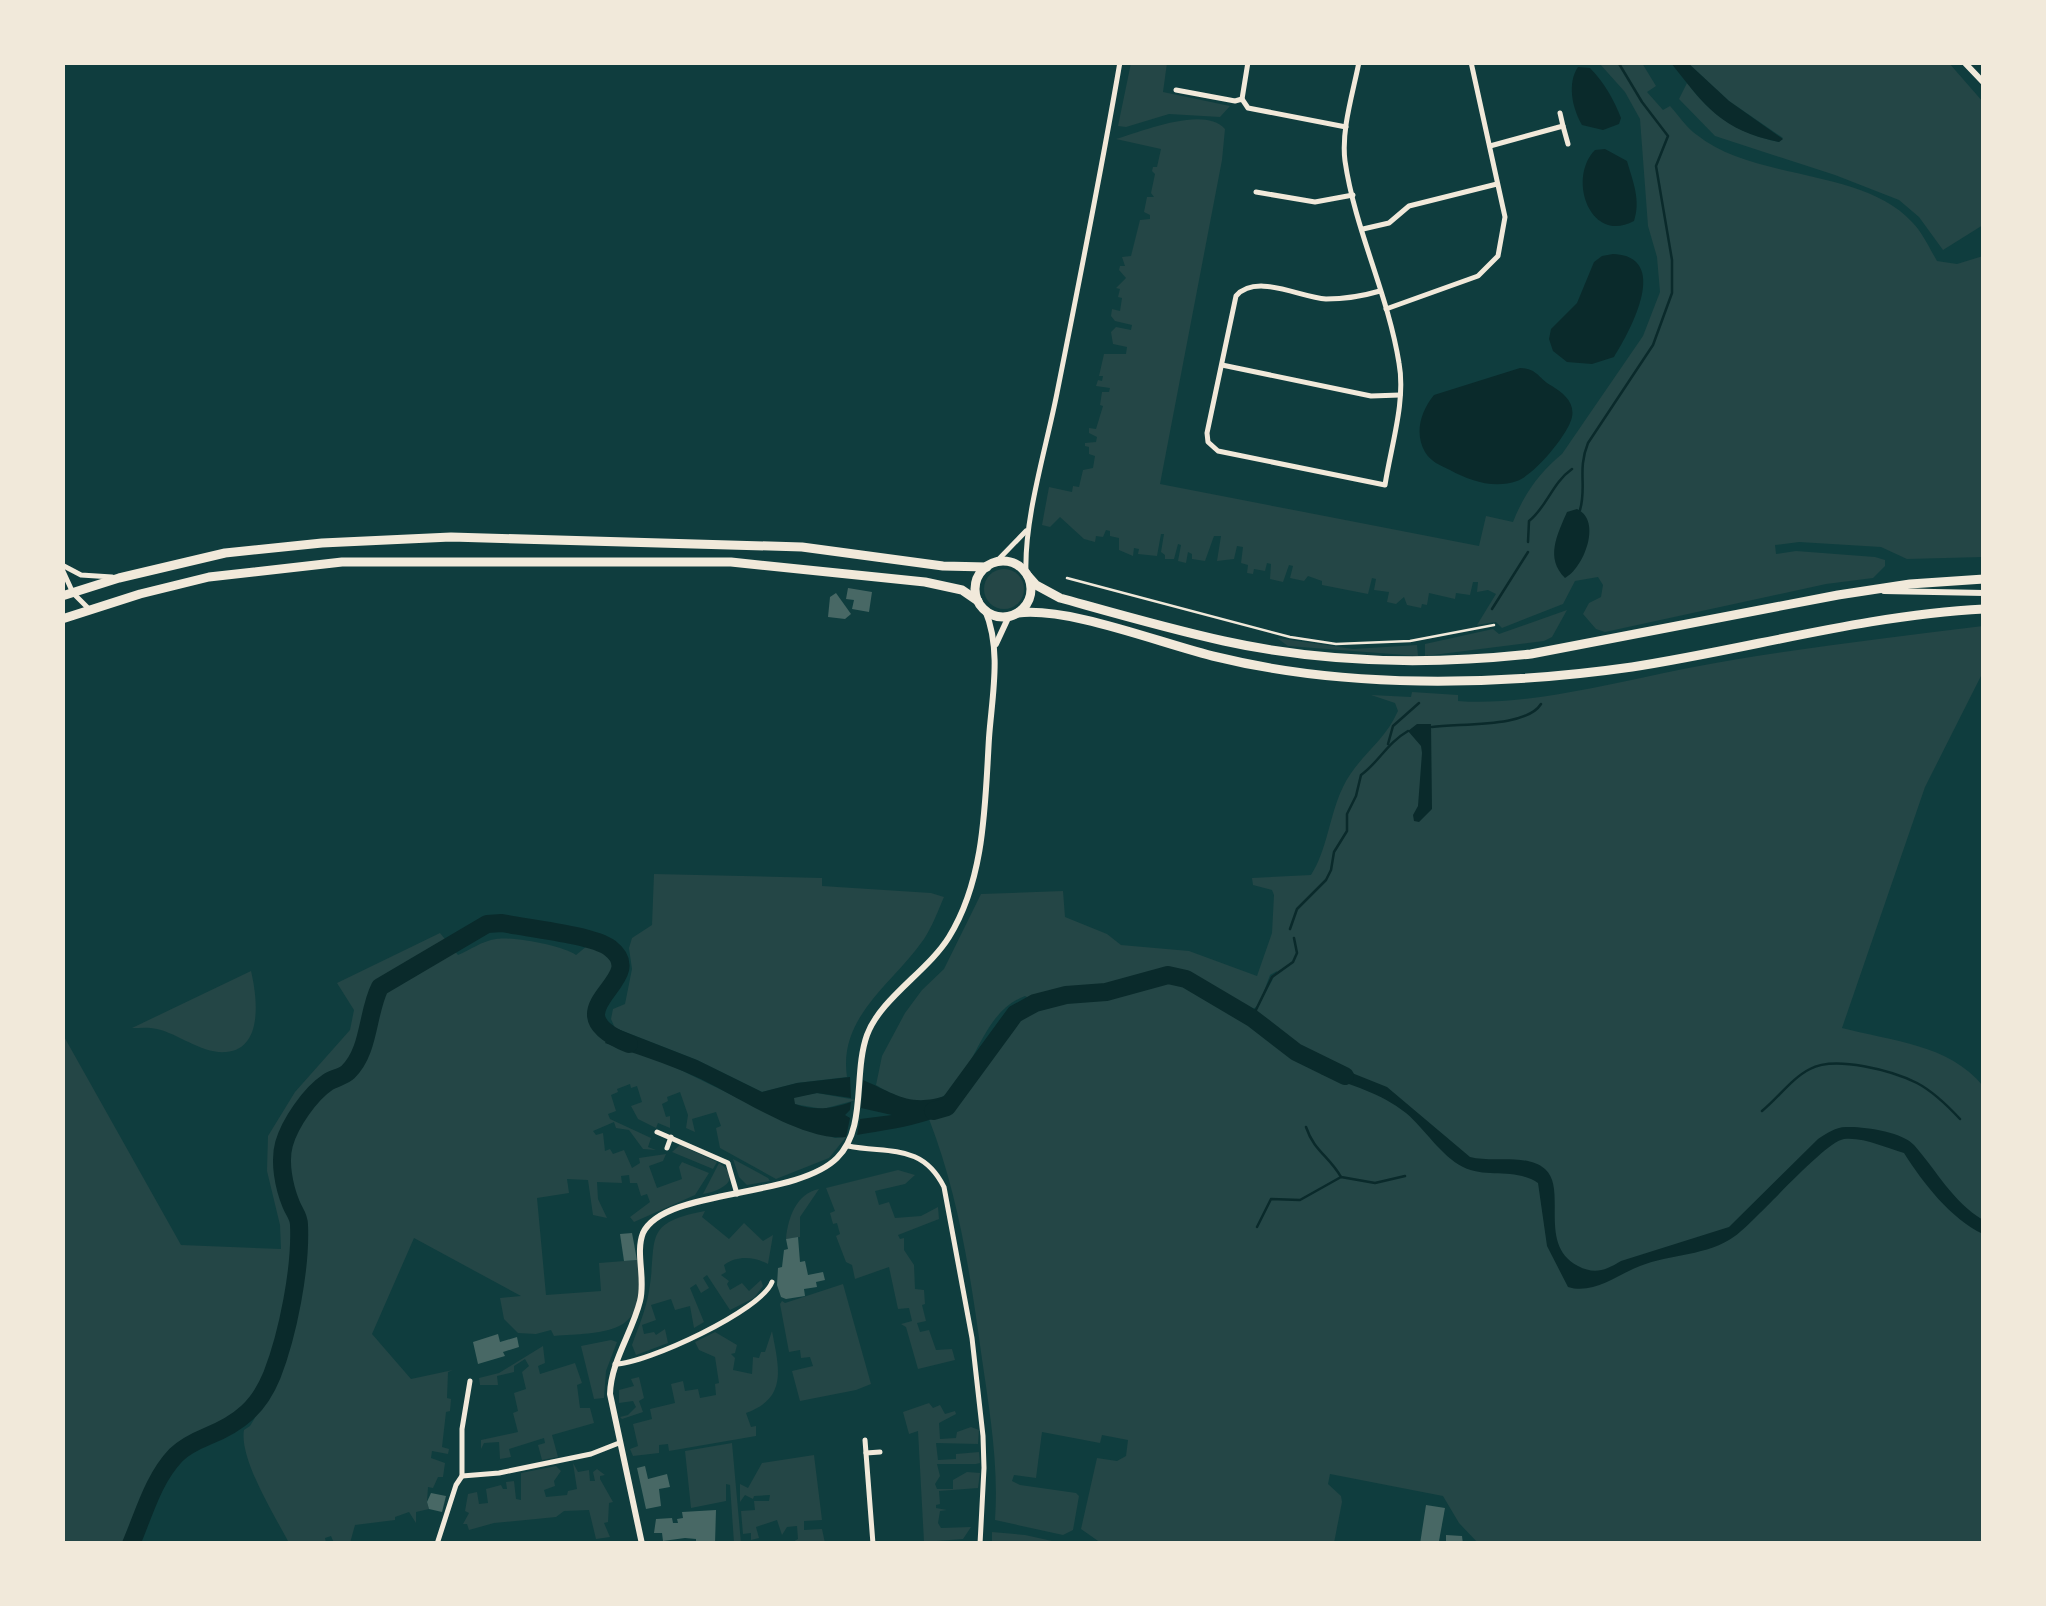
<svg xmlns="http://www.w3.org/2000/svg" width="2046" height="1606" viewBox="0 0 2046 1606" font-family="'DM Sans',sans-serif">
<style>
.green{fill:#244646}
.water{fill:#0a2a2b}
.lines{fill:none;stroke-linecap:round;stroke-linejoin:round}
.stream{stroke:#0a2a2b;stroke-width:2.5}
.river{stroke:#0a2a2b;stroke-width:18}
.building{fill:#486865}
.service{stroke:#f1e9da;stroke-width:2.5}
.minor{stroke:#f1e9da;stroke-width:5}
.tertiary{stroke:#f1e9da;stroke-width:6}
.trunk{stroke:#f1e9da;stroke-width:9}
</style>
<rect width="100%" height="100%" fill="#0f3d3e"/>
<g class="green">
<path d="M1131,63H1167L1163,92L1230,106L1220,117L1169,114L1126,127L1118,126Z"/>
<path d="M1599,63H1642L1656,86L1647,92L1663,110L1670,106C1679,116 1687,128 1697,135C1754,181 1863,168 1912,222C1922,232 1930,249 1937,261L1957,264L1983,256V557L1907,559L1881,547L1799,542L1775,545L1776,554L1796,551L1875,557L1885,560V566L1873,578L1826,584L1605,632L1596,629L1583,614L1589,603L1601,597L1603,585L1598,577L1575,581L1563,604L1502,628L1496,622L1477,625L1496,594L1488,590L1477,592L1478,582H1473L1470,595L1456,593L1455,599L1429,593L1427,605L1422,604L1421,608L1407,605L1404,597L1396,604L1387,602L1389,592L1374,590L1376,579L1372,578L1368,594L1322,585V581L1308,576L1304,581L1290,578L1293,566L1289,565L1283,582L1270,579L1271,564L1267,563L1265,571L1254,569L1253,574L1247,573L1248,565L1241,563L1243,547L1237,546L1234,559L1217,561L1221,536H1214L1205,561L1192,559V554L1188,552L1186,563L1178,561L1181,545L1178,544L1174,559H1165V555L1161,552L1164,534H1161L1157,556L1138,554L1139,549L1134,548L1133,556L1119,550V538L1110,536V531L1106,530L1103,537L1096,536L1095,542L1084,539L1060,517L1050,527L1042,525L1049,487L1072,492L1073,486L1079,487L1083,470L1093,468L1095,456L1089,454V447L1085,446V443L1096,442L1097,437L1089,433V428L1096,429L1103,406L1100,405L1102,392H1109L1110,388L1096,386L1098,380L1102,381L1103,376H1099L1104,354H1126L1127,347L1113,344L1111,332L1116,327L1131,330L1132,325L1115,321L1111,316L1112,309L1120,311L1122,298L1118,297L1120,289L1116,288L1126,278L1119,270L1120,266H1125L1122,257L1131,256L1140,220L1150,219V215L1144,212L1147,197H1154L1151,193L1155,174L1152,171L1153,167H1157L1161,149L1116,139C1141,132 1204,105 1225,129L1222,160L1160,484L1479,546L1486,516L1513,522C1524,494 1539,473 1562,454L1643,336L1660,292L1657,257L1648,226L1640,119L1625,92Z"/>
<path d="M1688,63H1949L1983,102V225L1943,250L1919,217L1899,200L1835,175L1715,136L1679,99L1687,83C1712,116 1739,134 1779,142L1783,138L1729,101Z"/>
<circle cx="1004" cy="589" r="20"/>
<path d="M1567,610L1552,637L1544,641L1425,656V644L1493,629L1499,634Z"/>
<path d="M1983,626V672L1925,787L1842,1028C1891,1041 1949,1044 1983,1086V1543H1478L1459,1523L1443,1496L1330,1474L1328,1484L1341,1496L1342,1502L1334,1543H1101L1081,1529L1097,1458L1117,1461L1126,1456L1128,1440L1102,1435L1100,1443L1042,1432L1036,1478L1014,1475L1012,1481L1020,1485L1076,1493L1079,1496L1073,1530L1063,1535L995,1520C999,1463 989,1408 981,1352C970,1272 958,1194 929,1119C978,1108 984,1048 1015,1015C1037,992 1074,997 1103,992C1130,988 1157,968 1185,979C1208,988 1229,1007 1252,1018L1277,971L1270,975L1259,1005L1250,1011L1183,974L1166,973L1102,988L1051,993L1033,1000L1025,996C959,1020 978,1147 876,1085L882,1056L905,1013L922,990L944,969L981,894L1063,891L1065,917L1107,934L1121,945L1189,951L1257,976L1272,933L1274,895L1272,890L1253,885L1252,878L1311,875C1327,851 1330,813 1343,787C1357,757 1384,743 1398,711L1395,703L1371,695L1411,697L1412,692L1458,695V701C1527,707 1625,680 1694,667C1790,649 1887,638 1983,626Z"/>
<path d="M1277,638L1353,649L1417,645L1418,656L1288,646Z"/>
<path d="M654,874L822,878V886L931,893L944,897C938,911 932,927 924,939C893,984 838,1016 847,1077L797,1083L762,1092L697,1060L615,1028L611,1019L613,1009L625,1004L632,969L629,948L632,938L652,925Z"/>
<path d="M440,933L458,955C470,950 482,941 496,939C512,936 564,946 576,955L593,941C658,968 590,990 595,1014C596,1020 604,1028 607,1034L791,1124L835,1138L846,1137L829,1158L776,1179L720,1148L716,1128L721,1126L716,1112L692,1119L695,1132L686,1128L688,1115L680,1092L667,1097L668,1101L662,1104L666,1117L670,1116V1128L658,1123L656,1128L638,1119L631,1106L642,1102L637,1086L631,1088L630,1084L617,1089L618,1092L611,1095L616,1111L608,1114L610,1119L651,1138L648,1147L656,1150L643,1149L629,1130L616,1128L614,1122L593,1131L596,1135L603,1133L605,1151L610,1149L613,1154L624,1150L632,1168L640,1163L639,1158L666,1154L663,1161L649,1166L657,1188L682,1179L679,1167L682,1162L709,1173L695,1195L634,1222L630,1217L650,1202L647,1194L641,1196L637,1183H630L629,1175L621,1176L622,1183L597,1182L598,1199L607,1218L593,1215L588,1180L567,1179L569,1193L537,1198L546,1295L601,1291L599,1263L637,1260C650,1335 611,1332 554,1336L551,1330L536,1334L518,1333L504,1319L500,1298L521,1296L414,1238L372,1334L411,1379L453,1370L448,1372L447,1398L451,1399L450,1411L446,1412L442,1447L449,1449L448,1454L432,1451L431,1458L445,1463L443,1477H438L433,1488L428,1487L427,1502L429,1509L416,1512V1523L409,1512L395,1517V1520L355,1525L350,1543H334L331,1536L325,1538L326,1543H289C275,1516 239,1459 244,1430L250,1426C279,1379 299,1324 303,1269L295,1277C286,1319 281,1381 249,1414C232,1431 207,1433 188,1445C157,1466 144,1511 131,1543H63L62,1033L181,1245L281,1249L280,1225L267,1171L268,1136L295,1092L350,1030L354,1010L337,983Z"/>
<path d="M251,971C257,996 264,1049 226,1052C202,1054 179,1034 157,1029C149,1027 140,1028 132,1028Z"/>
<path d="M817,1093L856,1100L823,1109L794,1104V1097Z"/>
<path d="M680,1145L717,1162L713,1169L672,1152Z"/>
<path d="M733,1159L768,1178L770,1181L747,1185L739,1177Z"/>
<path d="M719,1163C744,1179 721,1191 703,1194Z"/>
<path d="M898,1170L915,1175L905,1184L875,1191L879,1205L889,1202L895,1218L921,1216L938,1207L939,1219L898,1235L900,1239L904,1238V1250L914,1265L915,1289L924,1290L925,1304L922,1305L926,1321L917,1323L920,1332L929,1330L936,1350L952,1349L955,1360L918,1369L906,1327L901,1324L912,1321L909,1308L898,1309L889,1267L855,1279L852,1265L846,1262L836,1236L840,1234L837,1223L833,1224L830,1213L835,1211L826,1188Z"/>
<path d="M819,1189L800,1217V1237L786,1239C788,1217 797,1193 819,1189Z"/>
<path d="M705,1211L702,1217L729,1239L744,1223L763,1241L773,1235L768,1264C754,1257 738,1255 724,1265L726,1272L721,1275L729,1281L727,1284L730,1290L742,1283L749,1291L761,1280L763,1286L754,1298L730,1310L707,1275L703,1278L709,1288L701,1293L696,1284L690,1288L704,1322L694,1328L690,1306L675,1310L671,1299L651,1305L656,1320L642,1325L644,1334L654,1332L656,1335L665,1329L668,1343L636,1355L632,1345C638,1328 646,1310 649,1291C658,1239 641,1223 705,1211Z"/>
<path d="M843,1284L871,1384L856,1390L800,1401L792,1371L813,1366L810,1357L801,1358L800,1350L789,1352L780,1304L782,1301L785,1303Z"/>
<path d="M772,1331C779,1368 788,1398 746,1413L751,1427L756,1426V1436L669,1451L668,1444L659,1445V1453L633,1456L630,1449L638,1446L633,1424L652,1419L650,1409L675,1403L671,1384L683,1381L685,1391L698,1389L700,1398L716,1395L715,1384L719,1383L715,1357L699,1350L695,1342L715,1332L737,1345L735,1353L731,1354L735,1358L733,1370L752,1374L753,1357L759,1358L761,1352H765Z"/>
<path d="M611,1340L617,1342L606,1371L604,1398L594,1399L581,1346Z"/>
<path d="M543,1346L545,1363L538,1366L540,1374L575,1363L582,1383L577,1385L580,1408H590L594,1423L552,1435L558,1457L542,1460L538,1445L545,1443L544,1438L509,1449L511,1457L500,1459L499,1442L484,1443L481,1449V1440L518,1432L513,1413L518,1411L514,1393L526,1389L522,1372L529,1366L525,1359L514,1366V1372L497,1376L498,1385H480L479,1378L499,1373Z"/>
<path d="M639,1377L644,1398L639,1401L643,1412L622,1419L620,1417L628,1415L636,1407L633,1401L619,1403V1390L634,1386L631,1379Z"/>
<path d="M929,1403L933,1408L940,1405L945,1414L955,1411L956,1414L939,1423L940,1439L956,1438L957,1432L971,1427L979,1430L978,1444L936,1443L938,1460L956,1459V1454L979,1452L980,1463L976,1464H937L940,1476L935,1484L937,1489H953V1480L967,1472L980,1473L978,1488L939,1491L940,1504L936,1505V1508L947,1510L940,1511L938,1523L941,1528L971,1527L963,1539L924,1542L918,1431L909,1434L903,1412Z"/>
<path d="M732,1443L741,1543H734L730,1485L726,1484V1501L691,1508L685,1451Z"/>
<path d="M814,1455L822,1520L804,1521V1530L822,1529L825,1543H791L798,1539L797,1526L787,1527L782,1535L777,1520L756,1527L759,1538L751,1540V1533L743,1534L741,1511L755,1510L754,1501H769L770,1495L754,1496L753,1499L745,1495L740,1502V1484L748,1488L762,1463Z"/>
<path d="M573,1463L578,1472L589,1470L590,1481H595L593,1472L597,1469L605,1475L600,1476V1479L613,1502L609,1503L608,1522L604,1523L610,1537L596,1539L589,1510L564,1511L556,1517L494,1523L469,1530L467,1524H463L469,1513L465,1511L468,1494L477,1492L479,1504L488,1503L486,1489L501,1485L503,1489H507L506,1482L514,1481L516,1499L521,1500V1473L556,1466L561,1471L554,1481L555,1486L544,1490L546,1497L567,1495L568,1491L577,1489Z"/>
<path d="M992,1532L1025,1535L1061,1543H992Z"/>
</g>
<g class="water">
<path d="M1671,63H1688L1729,101L1783,139L1779,142C1721,130 1706,107 1671,63Z"/>
<path d="M1578,67L1590,68C1604,82 1614,100 1621,118L1619,124L1603,130L1582,125C1572,108 1567,83 1578,67Z"/>
<path d="M1605,149L1627,161C1633,182 1641,200 1634,221C1590,245 1567,178 1595,150Z"/>
<path d="M1613,254C1671,256 1631,330 1614,357L1592,364L1567,362L1553,351L1549,339L1551,329L1577,303L1594,262L1602,256Z"/>
<path d="M1520,368C1537,368 1539,379 1552,386C1563,393 1575,402 1572,417C1568,435 1534,475 1517,481C1494,489 1470,481 1450,470C1440,465 1431,462 1425,452C1414,433 1421,411 1434,395Z"/>
<path d="M1577,509C1603,521 1583,569 1565,578C1545,558 1557,535 1567,512Z"/>
<path d="M1417,724H1431L1432,809L1419,822L1414,821L1413,815L1418,806L1422,753L1421,746L1408,731Z"/>
<path d="M615,1028L697,1060L762,1092L797,1083L850,1077L851,1098L817,1093L794,1098L795,1104C815,1111 830,1109 851,1102L850,1110L845,1115L850,1118L846,1137C803,1142 733,1093 694,1076C666,1063 635,1054 605,1043Z"/>
<path d="M1327,1063L1387,1087L1470,1157C1493,1163 1526,1153 1545,1169C1568,1189 1537,1245 1578,1266C1595,1275 1606,1270 1621,1261L1729,1227L1818,1139C1826,1134 1835,1127 1846,1127C1863,1126 1903,1132 1914,1145C1937,1171 1952,1201 1983,1220V1234C1951,1219 1923,1183 1904,1153C1886,1148 1864,1137 1844,1139C1824,1142 1758,1219 1735,1236C1708,1256 1670,1254 1640,1266C1617,1275 1593,1295 1568,1287L1547,1246L1538,1183C1514,1167 1487,1179 1463,1167C1441,1156 1425,1129 1406,1113C1381,1093 1351,1085 1321,1074Z"/>
<path d="M863,1080C896,1094 910,1108 948,1095L959,1103C941,1124 884,1130 857,1135L860,1119L892,1115L861,1108Z"/>
</g>
<g class="lines">
<g class="stream">
<path d="M1580,510C1587,486 1577,470 1588,443L1653,345L1672,293V260L1656,166L1668,136L1642,102L1618,62"/>
<path d="M1528,542L1529,521C1547,507 1552,483 1572,469"/>
<path d="M1492,609L1528,552"/>
<path d="M1432,727C1460,723 1526,728 1541,704"/>
<path d="M1388,744L1393,726L1419,703"/>
<path d="M1290,929L1297,909L1326,880L1331,870L1334,852L1347,831V814L1356,796L1361,775C1379,762 1387,743 1408,731"/>
<path d="M1252,1018L1272,977L1293,962L1297,953L1294,938"/>
<path d="M1762,1111C1778,1098 1792,1078 1810,1069C1835,1055 1893,1071 1917,1083C1934,1092 1947,1105 1960,1119"/>
<path d="M1306,1127C1314,1151 1329,1156 1341,1177"/>
<path d="M1257,1227L1271,1199L1300,1200L1341,1177L1375,1183L1405,1176"/>
</g>
<g class="river">
<path d="M933,1111L947,1107L1015,1014L1035,1003L1066,995L1106,992L1168,975L1186,979L1252,1018L1296,1052L1345,1076"/>
<path d="M131,1544C144,1514 153,1479 176,1455C185,1446 196,1441 208,1436C240,1423 259,1407 272,1375C288,1334 301,1268 299,1225C299,1216 294,1212 291,1204C284,1187 279,1162 284,1144C290,1123 310,1094 328,1082C334,1078 343,1077 348,1072C370,1051 367,1012 380,987L487,924L502,923C526,928 593,935 610,948C653,981 545,1009 629,1044"/>
</g>
</g>
<g class="building">
<path d="M848,588L872,592L869,612L852,609L854,600L846,599Z"/>
<path d="M836,593L851,614L845,619L828,617L830,597Z"/>
<path d="M632,1233L637,1260L624,1261L620,1234Z"/>
<path d="M798,1237L800,1262L805,1261L808,1275L823,1272L825,1280L816,1282L817,1287L804,1289L805,1296L786,1299L781,1297L777,1285L778,1268L782,1267L784,1250L788,1249L786,1239Z"/>
<path d="M498,1334L500,1342L517,1337L519,1347L503,1352L505,1356L478,1364L473,1342Z"/>
<path d="M645,1466L648,1479L667,1474L670,1487L659,1489L661,1506L646,1509L637,1468Z"/>
<path d="M431,1493L446,1496L442,1512L429,1509L427,1502Z"/>
<path d="M1426,1505L1445,1508L1439,1541L1436,1544H1420Z"/>
<path d="M716,1510L715,1544H696V1539L685,1538L663,1541L662,1533H654L656,1519L672,1518L673,1523H678L677,1519L683,1518L682,1512Z"/>
<path d="M1446,1535L1462,1536L1463,1544H1446Z"/>
</g>
<g class="lines">
<path class="service" d="M1067,578L1290,637L1336,644L1410,641L1494,625"/>
<g class="minor">
<path d="M1359,62C1353,93 1341,130 1345,161C1355,230 1388,294 1399,363C1406,401 1391,446 1385,485L1218,451L1208,442L1207,433L1236,296C1256,273 1299,297 1326,299C1344,299 1363,296 1380,291"/>
<path d="M1176,90L1235,101L1242,99L1248,108L1346,127"/>
<path d="M1242,99L1248,62"/>
<path d="M1563,126L1568,144"/>
<path d="M1490,146L1563,126L1560,113"/>
<path d="M1256,192L1315,202L1353,195"/>
<path d="M1363,229L1389,223L1409,206L1497,184"/>
<path d="M1386,309L1478,276L1498,256L1505,217L1471,62"/>
<path d="M1222,365L1371,396L1400,395"/>
<path d="M996,562L1026,531"/>
<path d="M62,565L81,575L112,577"/>
<path d="M62,569L73,593L89,609"/>
<path d="M1026,573C1024,518 1046,449 1057,393C1079,283 1101,173 1120,62"/>
<path d="M657,1132L728,1163L737,1194"/>
<path d="M848,1146C889,1154 922,1143 944,1187L972,1338L983,1436L984,1468L980,1544"/>
<path d="M667,1148L671,1137"/>
<path d="M615,1364C646,1364 762,1310 772,1282"/>
<path d="M865,1440L873,1544"/>
<path d="M866,1453L880,1452"/>
<path d="M462,1476L499,1473L591,1454L619,1443"/>
<path d="M437,1544L456,1485L462,1476V1429L470,1381"/>
</g>
<g class="tertiary">
<path d="M1964,62L1984,83"/>
<path d="M1884,591L1984,593"/>
<path d="M996,644L1009,616"/>
<path d="M642,1544L610,1394C611,1361 632,1333 640,1301C646,1279 635,1253 643,1233C664,1188 796,1199 837,1158C867,1129 853,1074 867,1035C880,999 928,971 949,937C985,879 985,804 989,738C992,696 1002,650 985,610"/>
</g>
<g class="trunk">
<circle cx="1003" cy="589" r="28"/>
<path d="M1028,576L1036,585L1060,598C1114,613 1169,629 1224,641C1324,663 1430,665 1531,654L1838,595L1910,584L1984,579"/>
<path d="M62,596L119,578L225,553L322,543L451,537L802,547L943,566L987,567"/>
<path d="M1018,613C1071,607 1162,644 1217,657C1282,673 1353,680 1420,681C1491,682 1562,677 1632,667C1749,649 1865,615 1984,609"/>
<path d="M62,619L140,594L209,577L342,562H731L925,582L962,590L978,601"/>
</g>
</g>
<rect width="2046" height="1606" fill="none" stroke="#f1e9da" stroke-width="130"/>
</svg>
